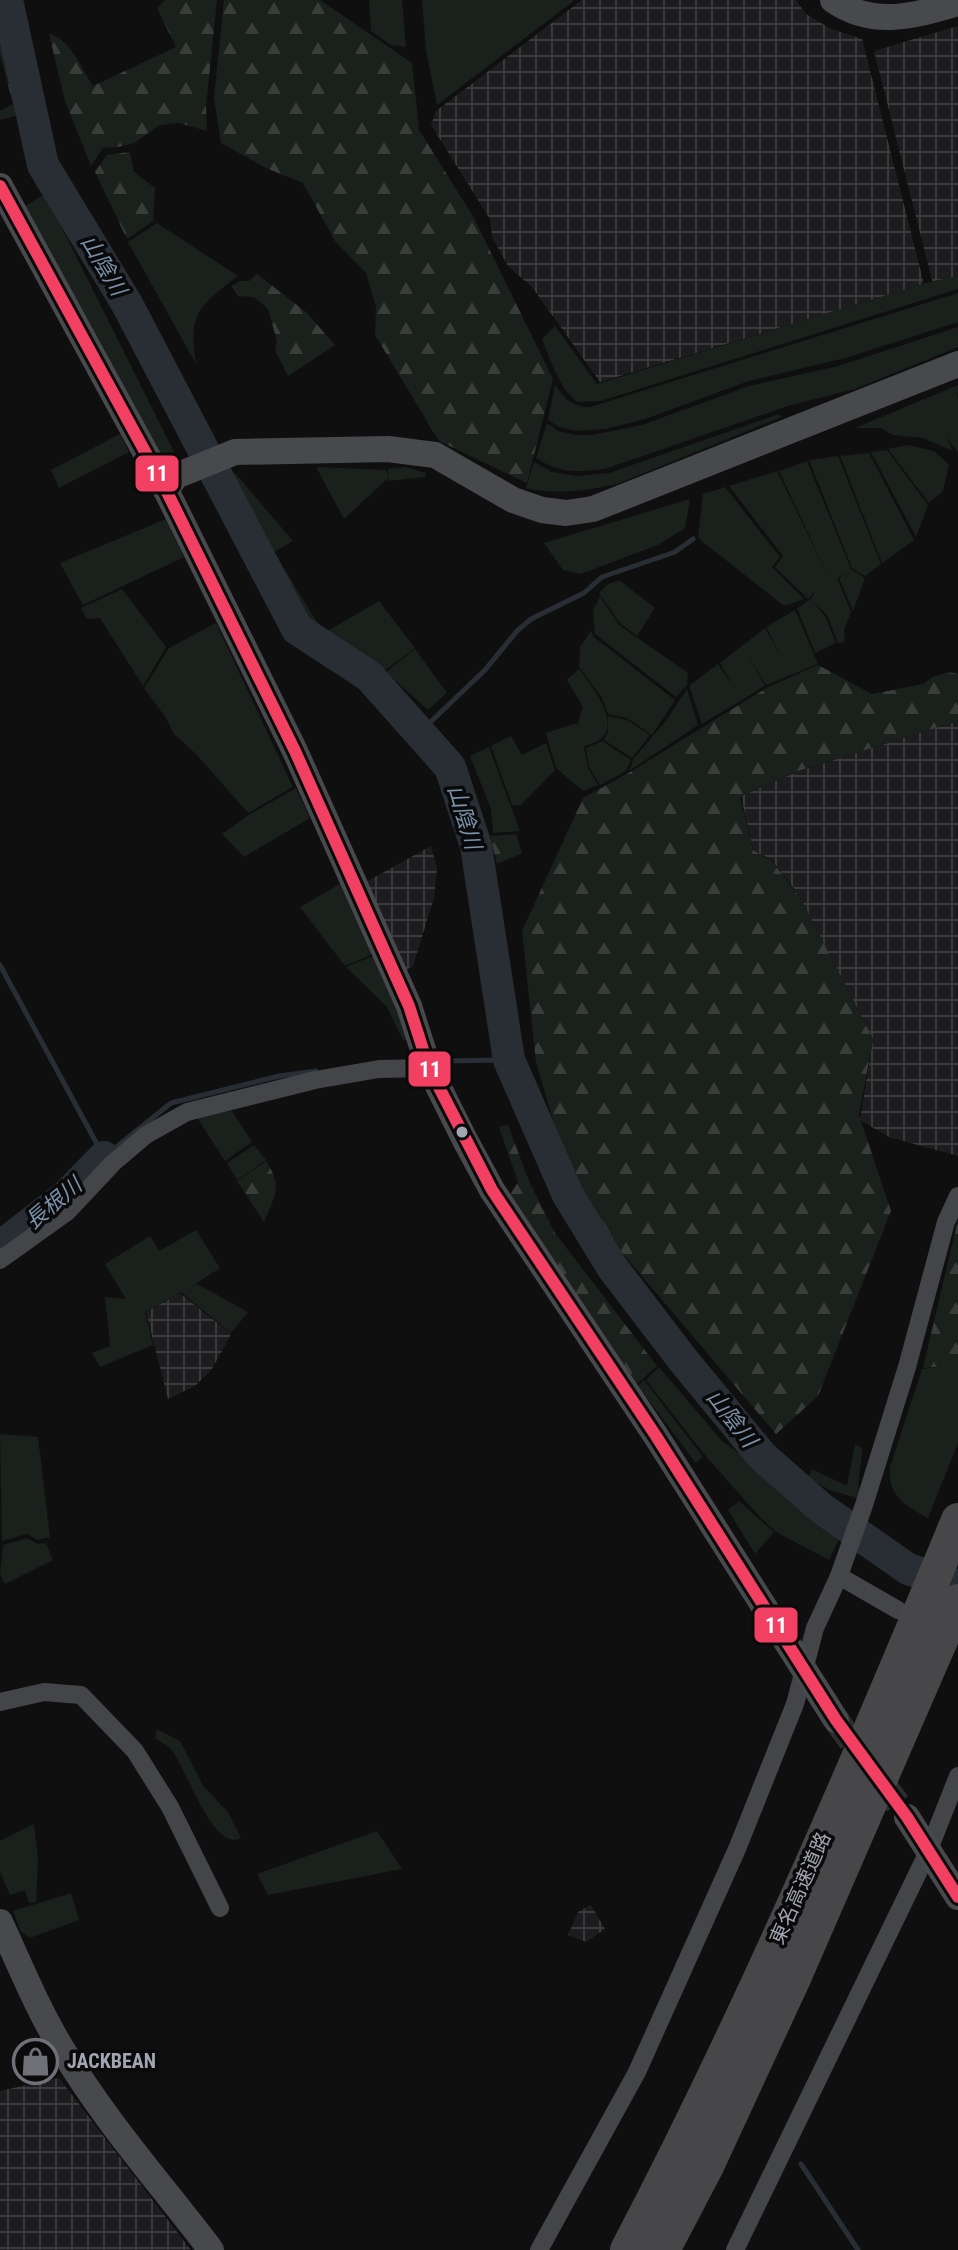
<svg xmlns="http://www.w3.org/2000/svg" width="958" height="2250" viewBox="0 0 958 2250" font-family="'Roboto Condensed','Noto Sans JP',sans-serif">
<style>
.industrial{fill:url(#industrial-grid)}
.green{fill:#1a201b}
.forest{fill:url(#forest-firs)}
.lines{fill:none;stroke-linecap:round;stroke-linejoin:round}
.stream{stroke:#282e34;stroke-width:5}
.river{stroke:#282e34;stroke-width:32}
.secondary-tunnel{stroke:#2c2d30;stroke-width:26;stroke-dasharray:26 13;stroke-linecap:butt}
.street{stroke:#444549;stroke-width:18}
.secondary{stroke:#48494d;stroke-width:26}
.highway{stroke:#47474a;stroke-width:34}
.bus-1-casing{stroke:#0a0a0b;stroke-width:18}
.bus-1{stroke:#f24062;stroke-width:12}
.bus-dot{fill:#a2a5b0;stroke:#0a0a0b;stroke-width:3}
.labels{text-anchor:middle;stroke-width:7;stroke-linejoin:round;paint-order:stroke}
.street-label{font-size:20px;fill:#a2a5b0;stroke:#0a0a0b}
.poi-label{font-size:20px;font-weight:bold;fill:#a2a5b0;stroke:#0a0a0b;text-anchor:start}
.water-label{font-size:22px;font-style:italic;fill:#7b91a9;stroke:#0a0a0b}
.line-badge{stroke:#0a0a0b;stroke-width:3}
.badge-label{font-size:22px;text-anchor:middle;font-weight:bold;fill:#fff}
</style>
<defs>
<pattern id="industrial-grid" width="8" height="8" patternUnits="userSpaceOnUse" patternTransform="scale(2)"><rect width="8" height="8" fill="#1d1c1e"/><path d="M0 4h8M4 0v8" fill="none" stroke="#3b3a3c"/></pattern>
<pattern id="forest-firs" width="22" height="20" patternUnits="userSpaceOnUse" patternTransform="scale(2)"><rect width="22" height="20" fill="#1a201b"/><path d="M5 1l3.5 6h-7zM16 11l3.5 6h-7z" fill="#383d3a"/></pattern>
</defs>
<rect width="100%" height="100%" fill="#0f0f10"/>
<g class="industrial">
<path d="M582,0H796L806,14L831,29L862,39L924,284L600,382L532,287L508,266L492,237L490,219L431,125L436,111Z"/>
<path d="M958,26V278L933,284L874,51Z"/>
<path d="M958,721V1156L889,1137L860,1120L873,1039L799,895L771,859L753,850L741,796L799,771Z"/>
<path d="M431,846L437,869L434,898L413,966L404,971L366,882Z"/>
<path d="M180,1293L231,1334L212,1369L195,1386L168,1399L146,1312Z"/>
<path d="M591,1905L605,1929L586,1942L568,1935L578,1912Z"/>
<path d="M59,2078L191,2250H0V2091Z"/>
</g>
<g class="green">
<path d="M369,0H402L406,47L391,45L371,31Z"/>
<path d="M422,0H575L437,105L426,51Z"/>
<path d="M45,194L178,460L167,465L25,206Z"/>
<path d="M157,223L238,276C199,306 188,312 196,364L128,242Z"/>
<path d="M958,276V289L601,401L577,402C558,386 551,361 542,339L555,326L597,384L929,282Z"/>
<path d="M958,293V322L849,357L749,381L645,419L606,429L576,431L559,427L548,420L555,385C565,399 572,407 590,407Z"/>
<path d="M958,327V347L855,389L788,406L605,469C577,472 560,474 536,458L547,423L558,431L576,435H592L642,425L749,386L838,366Z"/>
<path d="M958,385V395L956,392L958,398V452L946,437L953,451L923,438L893,435L881,428H855Z"/>
<path d="M779,414L782,417L617,484C586,491 557,495 526,488L534,462L552,472L578,476L609,473Z"/>
<path d="M120,434L129,452L59,488L51,470Z"/>
<path d="M907,445L934,451L949,465L943,491L929,503L888,449Z"/>
<path d="M887,450L928,505L916,537L871,452Z"/>
<path d="M869,453L914,540L882,563L840,456Z"/>
<path d="M838,456L881,564L865,576L852,568L809,460Z"/>
<path d="M807,461L851,569L865,578L853,611L839,578L846,573L837,578L851,612L844,630L845,642L838,643L827,615L811,600L825,616L836,643L815,653L797,608L811,599L815,591L808,599L775,567L783,556L729,486L777,471L831,582L779,471Z"/>
<path d="M316,467L386,470L389,478L388,469L405,467L426,473L425,477L388,481V478L344,519Z"/>
<path d="M235,473L293,541L274,552L323,632L291,601L224,476Z"/>
<path d="M725,487L780,557L772,567L804,599L784,606L698,538L703,494Z"/>
<path d="M690,499L685,528L658,545L581,574L563,570L544,543Z"/>
<path d="M166,519L184,557L83,605L60,563Z"/>
<path d="M619,580L655,608L637,636L620,623L599,593L607,585Z"/>
<path d="M122,589L166,647L143,686L100,618L87,619L81,608Z"/>
<path d="M600,596L619,625L688,673L687,685L676,697L595,634L593,611Z"/>
<path d="M379,601L415,648L383,672L324,633Z"/>
<path d="M795,610L818,664L766,685L745,650L765,686L702,724L689,686L718,664L734,688L720,663L765,628L784,661L766,627Z"/>
<path d="M216,623L293,787L248,813L196,754L174,734L166,718L144,688L169,648Z"/>
<path d="M591,631L594,637L675,700L652,735L627,718L608,714L601,696L579,667L580,647Z"/>
<path d="M415,649L447,693L428,710L386,672Z"/>
<path d="M579,669C590,684 620,720 602,738C598,742 589,744 584,747L588,768L598,785L583,791L556,768L546,733L577,723L580,729L578,722L583,707L567,680Z"/>
<path d="M687,689L698,725L629,771L634,758L666,721Z"/>
<path d="M608,716L627,720L650,735L632,758L604,740L608,731Z"/>
<path d="M511,736L522,755L546,743L555,770L520,806L512,805L491,746Z"/>
<path d="M602,741L631,760L626,771L600,785L589,767L586,748Z"/>
<path d="M489,747L520,831L493,833L491,809L470,756Z"/>
<path d="M296,788L310,818L244,857L222,834L250,814Z"/>
<path d="M343,882L375,953L345,966L300,907Z"/>
<path d="M375,955L410,1041L403,1040L387,1007L346,967Z"/>
<path d="M232,1111L252,1142L225,1161L196,1116Z"/>
<path d="M254,1145L266,1160L237,1180L227,1163Z"/>
<path d="M196,1230L220,1268L192,1286L197,1284L248,1312L231,1333L181,1292L145,1312L153,1345L100,1367L92,1353L110,1346L105,1297L126,1299L105,1264L150,1236L159,1251Z"/>
<path d="M958,1360V1443L928,1518C906,1506 887,1496 890,1467L922,1369L944,1366Z"/>
<path d="M659,1367L722,1441L745,1458L761,1463L785,1488L826,1515L843,1531L829,1560L776,1532L758,1515L704,1454L646,1380Z"/>
<path d="M644,1380L703,1457L696,1463L638,1386Z"/>
<path d="M0,1434L38,1437L50,1537L37,1540L27,1534L2,1541Z"/>
<path d="M855,1444L862,1448C862,1466 856,1481 860,1499L830,1490L808,1478L812,1469L847,1486Z"/>
<path d="M739,1501L774,1532L755,1554L728,1510Z"/>
<path d="M27,1538L38,1544L46,1543L53,1560L5,1584L0,1574L3,1545Z"/>
<path d="M157,1729L180,1741L204,1787L228,1812L241,1838C213,1854 186,1766 171,1749C167,1745 160,1742 155,1738Z"/>
<path d="M34,1824L38,1858L36,1902L29,1903L25,1890L10,1895L0,1872V1841Z"/>
<path d="M377,1831L402,1869L268,1895L257,1874Z"/>
<path d="M71,1893L79,1920L30,1938L21,1932L13,1911Z"/>
</g>
<g class="forest">
<path d="M0,0H2L27,113L0,120V111L13,104L0,54Z"/>
<path d="M165,0H217L206,106L207,131L179,123L160,125L134,143L118,147L103,148L91,166L65,101L49,34C70,38 82,70 93,86L176,47L157,8Z"/>
<path d="M224,0H320L412,63L419,130L473,216L553,379L527,483L439,441L375,335L376,307L366,273L335,241L303,183L266,168L221,143L214,98Z"/>
<path d="M130,152L134,172L155,188L153,221L127,239L95,172L107,155Z"/>
<path d="M257,274L306,312L335,345L288,376L275,350L277,341L268,309L254,297L238,296L232,286L240,281H249Z"/>
<path d="M818,665L872,694L923,684L931,678L948,672L958,674V721L798,771L740,797L753,850L771,860L800,897L873,1039L859,1115L891,1211L818,1396L776,1434L589,1214L559,1141L536,1062L522,931L583,798L630,772L768,687Z"/>
<path d="M516,834L522,853L497,864L490,836Z"/>
<path d="M508,1125L529,1181L555,1233L657,1366L637,1384L510,1195L518,1182L499,1127Z"/>
<path d="M266,1161C283,1187 275,1195 264,1222L237,1181Z"/>
<path d="M958,1220V1360L945,1366L923,1368Z"/>
</g>
<g class="lines">
<g class="stream">
<path d="M419,733L485,670L517,631L531,619L584,593L602,577L675,552L693,539"/>
<path d="M0,965L104,1157L171,1103L279,1076L316,1071"/>
<path d="M434,1061L509,1060"/>
<path d="M0,1243L9,1241"/>
<path d="M801,2164L858,2250"/>
</g>
<g class="river">
<path d="M7,0L43,165L127,304L297,629L369,676L450,767L476,846L509,1060L568,1195L612,1267L683,1360L762,1456L821,1508L908,1569L958,1586"/>
<path d="M0,1247L68,1194L104,1157"/>
</g>
<path class="secondary-tunnel" d="M836,1720L907,1817"/>
<g class="street">
<path d="M0,1260L67,1212L113,1163L146,1135L187,1112L315,1080L379,1069L429,1068"/>
<path d="M839,1576L898,1610"/>
<path d="M0,1702L44,1692L81,1695L135,1751L170,1807L220,1908"/>
<path d="M539,2250L637,2072L737,1849L795,1704L815,1628L839,1576L864,1505L907,1367L946,1222L958,1196"/>
<path d="M735,2250L928,1852L958,1776"/>
</g>
<g class="secondary">
<path d="M833,0C873,28 915,16 958,3"/>
<path d="M0,186L166,490L295,751L409,1006L429,1068L465,1140L492,1190L656,1436L836,1720"/>
<path d="M166,490L176,476L235,452L388,449L435,455L513,500L542,510L566,513L593,509L958,364"/>
<path d="M907,1817L958,1897"/>
<path d="M0,1922C20,1965 37,2008 62,2049C104,2120 161,2184 211,2250"/>
</g>
<g class="highway">
<path d="M627,2250C751,2013 856,1767 958,1520"/>
<path d="M663,2250L707,2166L795,1976L958,1601"/>
</g>
<defs>
<path id="bus-1" d="M0,186L166,490L295,751L409,1006L429,1068L492,1190L656,1436L836,1720L907,1817L958,1897"/>
</defs>
<use href="#bus-1" class="bus-1-casing"/>
<use href="#bus-1" class="bus-1"/>
</g>
<defs>
<symbol id="shop-ring" viewBox="-11 -11 22 22"><circle r="9.5" fill="#0a0a0b" stroke="#6f7078" stroke-width="1.5"/><path d="M-5-2.5h2.3a2.7 3.5 0 0 1 5.4 0H5L5.5 6h-11ZM-1.5-2.5h3a1.5 2.3 0 0 0-3 0Z" fill="#6f7078"/></symbol>
</defs>
<g fill-rule="evenodd">
<use href="#shop-ring" x="10" y="2036" width="51" height="51"/>
</g>
<circle class="bus-dot" cx="462" cy="1132" r="7"/>
<g class="labels">
<g class="street-label">
<text transform="translate(800 1888) rotate(-66)" y="7">東名高速道路</text>
</g>
<g class="poi-label">
<text x="67" y="2068">JACKBEAN</text>
</g>
<g class="water-label">
<text transform="translate(104 265) rotate(59)" y="8">山陰川</text>
<text transform="translate(465 817) rotate(73)" y="8">山陰川</text>
<text transform="translate(53 1203) rotate(-40)" y="8">長根川</text>
<text transform="translate(732 1418) rotate(52)" y="8">山陰川</text>
</g>
</g>
<g class="line-badge">
<rect x="134" y="454" width="46" height="39" rx="8" fill="#f24062"/>
<rect x="407" y="1050" width="45" height="38" rx="8" fill="#f24062"/>
<rect x="753" y="1606" width="46" height="38" rx="8" fill="#f24062"/>
</g>
<g class="badge-label">
<text x="157" y="481">11</text>
<text x="430" y="1077">11</text>
<text x="776" y="1633">11</text>
</g>
</svg>
